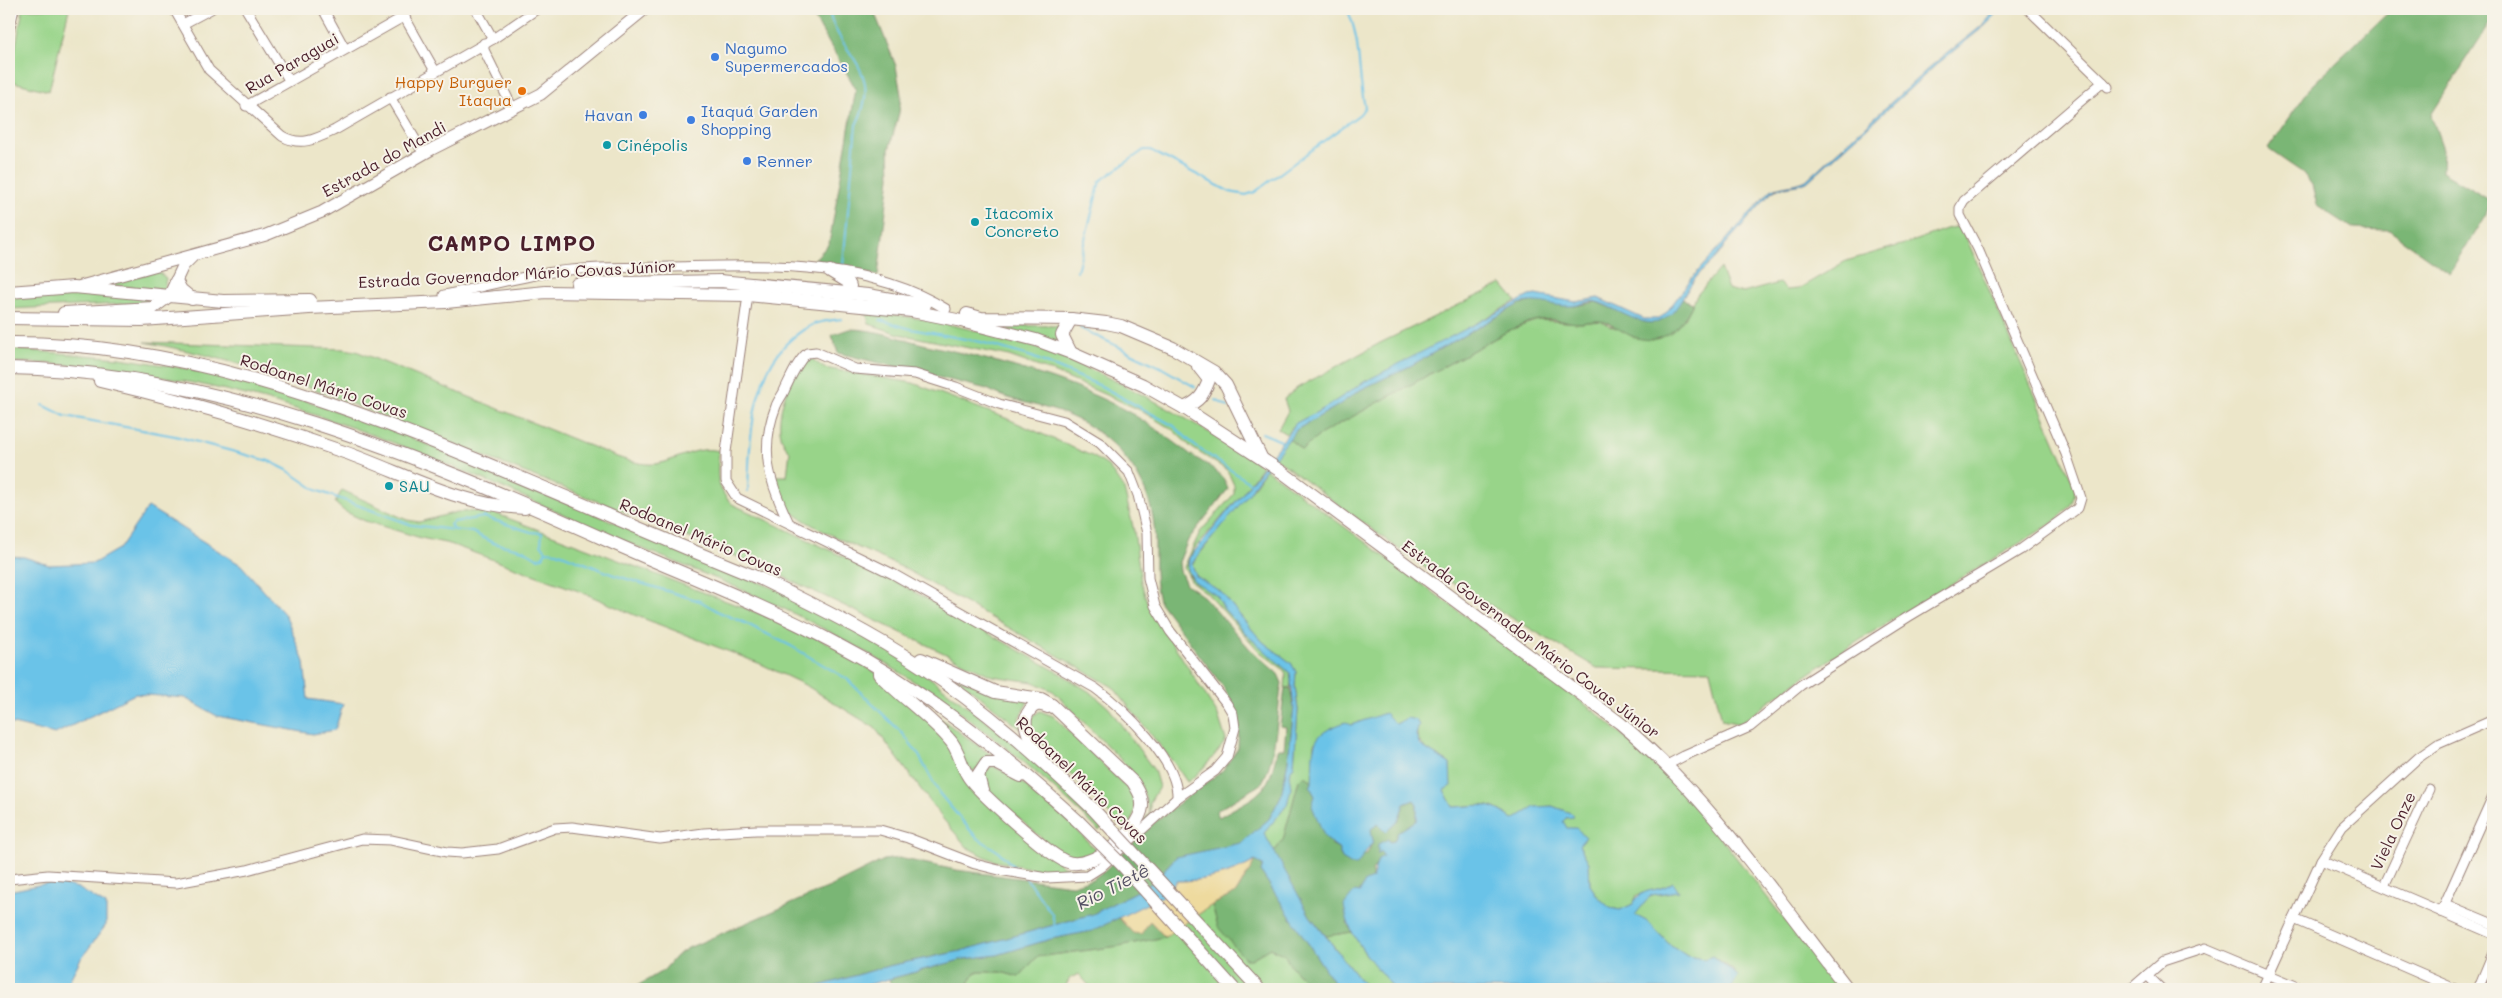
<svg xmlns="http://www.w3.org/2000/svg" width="2502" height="998" viewBox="0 0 2502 998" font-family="Mali,sans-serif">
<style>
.green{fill:#98d489;stroke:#717a5a}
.forest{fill:#7ab675;stroke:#626a50}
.sand{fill:#eeda9e;stroke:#9c7c64}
.water{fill:#6bc3e8;stroke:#5a718a}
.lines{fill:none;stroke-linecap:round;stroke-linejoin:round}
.stream{stroke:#6bc3e8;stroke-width:2}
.minor-casing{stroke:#9b827a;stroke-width:11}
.major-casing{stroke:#9b827a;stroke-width:13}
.highway-casing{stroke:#9b827a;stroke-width:14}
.minor{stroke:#fff;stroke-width:9}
.major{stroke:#fff;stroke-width:11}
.highway{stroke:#fff;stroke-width:12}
.highway-bridge-casing{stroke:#9b827a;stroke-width:14;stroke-linecap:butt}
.highway-bridge{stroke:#fff;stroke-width:12}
.shop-dot{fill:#3f7fe0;stroke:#f7f3e8;stroke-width:2}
.food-dot{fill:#e8710a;stroke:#f7f3e8;stroke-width:2}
.culture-dot{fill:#0f9aa8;stroke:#f7f3e8;stroke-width:2}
.labels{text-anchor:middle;stroke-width:4;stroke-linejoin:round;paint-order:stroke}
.shop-label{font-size:16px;fill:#366cbe;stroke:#f7f3e8;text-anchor:start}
.street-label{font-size:16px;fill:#4a1f2b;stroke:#f7f3e8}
.food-label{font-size:16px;fill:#c56008;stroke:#f7f3e8;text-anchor:end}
.culture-label{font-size:16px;fill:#0d838f;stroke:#f7f3e8;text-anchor:start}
.water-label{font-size:18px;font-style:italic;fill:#545064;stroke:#f7f3e8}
.district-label{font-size:21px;font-weight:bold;letter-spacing:1px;fill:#4a1f2b;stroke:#f7f3e8}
</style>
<rect width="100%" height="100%" fill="#f7f3e8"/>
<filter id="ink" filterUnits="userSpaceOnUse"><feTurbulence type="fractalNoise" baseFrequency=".02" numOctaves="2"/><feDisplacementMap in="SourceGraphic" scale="10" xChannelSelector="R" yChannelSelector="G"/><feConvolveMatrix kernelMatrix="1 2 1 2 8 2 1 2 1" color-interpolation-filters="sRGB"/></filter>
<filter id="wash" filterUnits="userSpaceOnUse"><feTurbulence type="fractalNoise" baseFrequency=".0096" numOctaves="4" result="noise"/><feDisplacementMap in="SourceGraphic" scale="20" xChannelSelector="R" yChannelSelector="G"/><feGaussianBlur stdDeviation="1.12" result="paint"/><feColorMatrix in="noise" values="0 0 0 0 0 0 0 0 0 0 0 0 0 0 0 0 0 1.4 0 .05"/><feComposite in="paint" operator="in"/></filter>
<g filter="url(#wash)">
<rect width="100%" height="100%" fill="#ece6c9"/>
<g class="green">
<path d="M23,9H69L49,91L9,81Z"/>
<path d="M1961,226L2075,487C2076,504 2064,514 2051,524C1947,588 1837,648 1740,724L1722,720L1710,670L1597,668L1415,561L1274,457L1288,438L1302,450L1321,434L1510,330L1538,320L1580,323L1601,321L1609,326L1621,329L1633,337L1685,319L1697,295L1720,268L1728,289L1743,293L1779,283L1786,290L1798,289L1846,261L1908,243L1946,229Z"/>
<path d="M157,271L166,278L164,290L106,285Z"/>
<path d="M1502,284L1516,301L1443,342L1364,382L1325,408L1296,423L1286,434L1278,429L1288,411L1284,399L1297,388L1380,343Z"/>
<path d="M85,291L155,299L143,303L9,309V298Z"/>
<path d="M866,311C918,317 964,326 1015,342L1016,340C1106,371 1183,414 1262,466L1243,493L1194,549L1187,564L1190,576L1218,596L1224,609L1248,636L1287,668L1292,678L1290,688H1285L1286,674L1283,669L1260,652L1207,593L1192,582L1184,567L1200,532L1234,494V485L1227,470L1192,448L1173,430L1138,409L1053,372L1009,356L899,334L869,324Z"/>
<path d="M993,325L1058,326L1060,345Z"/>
<path d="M145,342L344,349L356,351L617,457C629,461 642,465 655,464C677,461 696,445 719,451C717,474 715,487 732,504L891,579L1063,675L1093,694L1109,708L1154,770L1159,787L1150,802V817L1109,859L1088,870L1064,872L1040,870L994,861L968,848L943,819L875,728L807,686L761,664L632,614L584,593L450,544L421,538L365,521L344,511L335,503L342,490L407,520L419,522L457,512L489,511L792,626L828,643L881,676L997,759L967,774L1063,866C1072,870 1081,871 1090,869C1106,864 1139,827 1150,813L1140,783L1129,768L1053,691L1033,682L992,676L763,567L299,383C248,365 197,352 145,342Z"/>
<path d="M9,349L120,358L189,369L276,390L397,432L792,596L916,667L1011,740L1104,825L1099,831C1002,733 886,655 761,598C710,575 656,555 605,533C511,491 416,448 318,416C221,384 112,364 9,362Z"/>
<path d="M808,356L824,368L913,383L1008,419L1094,457L1108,466L1124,489L1134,531L1141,582L1147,602L1218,715L1226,740C1220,750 1196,778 1187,782L1177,767L1113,687L909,571C880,555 794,525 779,498C776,493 776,482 775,476H787L790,451C766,431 789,374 808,356Z"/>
<path d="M1266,469L1598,714L1645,755L1702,814L1839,989H1731L1734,971L1713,956L1704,959L1687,956L1668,943L1648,922L1634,915L1651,895L1679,891L1673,882L1667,886L1637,895L1633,904L1620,910L1610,908L1598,897L1590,885L1589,863L1579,845L1586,837L1567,828L1562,821L1573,814L1552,806L1526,812L1523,816L1513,820C1491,800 1480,806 1453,807L1444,790L1450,786V764C1436,753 1414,748 1417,728L1407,718L1396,724L1385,714L1351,725L1314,743L1313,781L1304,776L1299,780L1283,840L1274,852L1264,833L1287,805L1290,788L1289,774L1294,765L1298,710L1295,686L1296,672L1291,663L1263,642L1247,624L1221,592L1196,576L1192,564L1236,507L1251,491Z"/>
<path d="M957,678L1029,700L1019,718L1021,729Z"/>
<path d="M1040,711L1053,716L1128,789C1139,805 1135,816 1126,832L1050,752L1032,730L1031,717Z"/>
<path d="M992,766C1027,781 1072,822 1096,851L1082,859L1060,854L988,792L981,773Z"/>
<path d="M1212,905L1219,927L1251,959L1270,948L1285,955C1292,973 1304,975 1311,989H1092L1079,974L1070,978L1064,989H966L975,972H1001L1019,977L1037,957L1119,946L1165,937Z"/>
<path d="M1352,932L1364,952L1392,986L1390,989H1367L1326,936Z"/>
</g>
<g class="forest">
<path d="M809,9H873L896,66L901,95L899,113L889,150L890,177L878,276L839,266L819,265L812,262L829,244L856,89Z"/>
<path d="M2392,9H2493V18L2431,115L2443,149L2442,172L2493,202L2450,273L2389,230L2354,229L2317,205L2312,185L2303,173L2268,149L2312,85Z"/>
<path d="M1682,299L1693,303C1682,327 1663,347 1634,337C1623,333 1612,323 1600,321C1594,321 1587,322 1581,323C1567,323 1552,318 1539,320C1529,321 1519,327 1510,330L1321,434L1302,450L1288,438L1296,430L1339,405L1360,390L1410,366L1519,304L1538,301L1575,306L1596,302L1645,322C1664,324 1672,313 1682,299Z"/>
<path d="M849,329C876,329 901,339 927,345C998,361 1070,379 1134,415C1154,427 1172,440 1190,454C1204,464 1224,471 1228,489L1188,540L1179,562L1180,571L1186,584L1204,597L1250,649L1278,674L1282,683C1277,711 1276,762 1261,784L1216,811L1219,817C1257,795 1270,795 1277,749H1284L1286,727L1280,726L1285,688H1290L1294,708L1288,761L1281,796L1269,819L1241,844L1176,857L1152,883L1093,914L961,951L888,966L809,989H632L664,970L676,956L688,948L832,886L884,860L899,858L956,870L1072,885L1093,879L1105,870L1157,820L1223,770L1238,748L1239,722L1234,707L1224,688L1159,601C1151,573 1158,546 1153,518C1145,469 1106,428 1059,412C1035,404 1009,401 987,389L838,353L832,335Z"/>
<path d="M1304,776L1313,781L1310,787L1315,796L1331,844L1338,848L1342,859L1367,854L1373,841L1370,829L1378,824L1386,831L1398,821L1404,804L1414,800L1417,804V820L1398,832L1394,841L1390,842L1378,854L1381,851L1383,856L1372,871V879C1358,886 1353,908 1347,923L1352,932L1326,936L1310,916L1274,852L1283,840L1299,780Z"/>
<path d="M1255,861L1263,865L1261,872L1338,989H1311C1304,975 1292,973 1285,955L1270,948L1251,959H1245L1218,927L1212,905L1236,893Z"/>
<path d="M1118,917L1133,933L1150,921L1165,937L1119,946L1037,957L1019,977L1001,972H975L966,989H892L889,979L964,959L997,955L1051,939L1092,931Z"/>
</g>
<path class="sand" d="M1255,861L1236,893L1212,905L1165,937L1150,921L1141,934L1133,933L1118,917L1165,895L1176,881C1204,881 1230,875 1255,861Z"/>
<g class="water">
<path d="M1996,9H2001L1986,25L1936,65L1807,182C1796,187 1782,185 1772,192L1724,246C1718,260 1701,269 1692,283C1683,296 1675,317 1658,322C1641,327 1613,307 1597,302C1589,300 1580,306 1571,306C1553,307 1537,298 1519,304L1410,366L1360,390L1339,405L1296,430L1256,482L1251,491L1198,555L1192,564L1196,576L1221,592L1247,624L1263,642L1291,663L1296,672L1295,686L1298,710L1294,765L1289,774L1291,788L1287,805L1264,833L1310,916L1367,989H1338L1261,872L1263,865L1255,861C1230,875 1204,881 1176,881L1165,895L1092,931L1051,939L997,955L964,959L852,989H809L888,966L961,951L1093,914L1152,883L1176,857L1241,843L1269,819L1281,796L1288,761L1294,708L1290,673L1248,636L1224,609L1217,596L1194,581L1188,570L1189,558L1243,493L1296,423L1325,408L1364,382L1529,296L1536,295L1576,302L1598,298L1644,319H1659L1666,313L1691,279L1771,190C1782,184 1794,186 1806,180L1931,66L1984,24Z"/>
<path d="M148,507L241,565L286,616L304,662L308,699L343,704L335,730L313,734L217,716L185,698L135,694L55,734L9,723V556L24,557L49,565L94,563L120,548Z"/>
<path d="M1385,713L1396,724L1407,718L1416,720L1419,725L1416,735L1420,745L1450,764L1451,786L1444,790L1453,807C1480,806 1490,800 1513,820L1535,807L1552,806L1573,814L1574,817L1566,818L1563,821L1567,828H1576L1586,837L1579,845L1589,863L1590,885L1598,897L1610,908L1620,910L1633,904C1642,885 1658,894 1673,882L1679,891L1651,895L1635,915L1648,922L1668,943L1687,956L1704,959L1713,956L1738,976L1731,989H1390L1392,986C1371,961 1348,937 1344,905L1355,891L1360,892L1365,882L1372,879L1378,859L1383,856L1381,851L1378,854V844L1388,839L1390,842L1394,841L1398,832L1417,820V804L1414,800L1404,804L1398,821L1386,832L1378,824L1371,829L1373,841L1357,865H1352L1342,859L1338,848L1325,838L1312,806L1315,796L1310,787L1312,783C1314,746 1307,735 1346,722L1351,725Z"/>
<path d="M53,882L78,888L106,905V925L80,960L65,989H9V891Z"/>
</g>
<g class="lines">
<g class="stream">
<path d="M828,9C840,58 885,68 856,125L843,265"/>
<path d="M1077,271L1100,181L1144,150H1150L1230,192L1246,195L1255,192L1360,114L1365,107C1357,75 1362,40 1347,9"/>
<path d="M880,320L911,329L981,342L1032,357L1101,386L1174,426L1195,446L1250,483"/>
<path d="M1080,328L1162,368L1195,387"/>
<path d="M1216,400L1228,407"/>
<path d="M43,405L65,416L175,436L269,461L287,470L316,490L412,525L472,532L493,543L524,550L537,558L543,557L546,551L557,552L614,575L700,601L719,612L745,623L791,646L847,679L903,734L917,752L939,793L976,837L999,852L1017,870"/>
<path d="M1262,433L1281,441"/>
<path d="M748,491C750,433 751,355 812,325C820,321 833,320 842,319"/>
<path d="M453,529L450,525L453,522L484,517L531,532L542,533L541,544L546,551"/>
<path d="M1026,878L1052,914L1055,927"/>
</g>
</g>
</g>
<g filter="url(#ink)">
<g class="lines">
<defs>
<g id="minor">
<path d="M174,9L209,70L282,136C301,147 316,139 335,130L493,39L537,9"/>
<path d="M246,9L289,80"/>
<path d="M323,9L345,49"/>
<path d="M400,9L435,71"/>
<path d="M476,9L493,39"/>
<path d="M2028,9L2108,87"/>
<path d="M183,24L211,9"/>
<path d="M9,30L14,9"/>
<path d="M484,43V50L513,109"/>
<path d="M390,97L424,154"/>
<path d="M246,106L405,16"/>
<path d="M444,295C476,288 508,280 540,274C584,266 629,268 673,267C763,265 866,259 946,309"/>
<path d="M748,295L726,452V481L737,498L893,574L1095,688C1123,708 1179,761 1177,798"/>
<path d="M1667,765L1684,756L1750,727L1801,685L1908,617L2020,550L2078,508L2081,498L2066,454L1978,249L1960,215V208L1964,201L2103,82"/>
<path d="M2321,860L2493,934"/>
<path d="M9,879L48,875L176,883L247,870L362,839L391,840L447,852L462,853L498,849L555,828L572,827L660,839L704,833L756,830H880L908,838L975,864L999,870L1047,878L1087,876L1101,867L1177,798L1215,771L1227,757L1235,728L1233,714L1227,704L1170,631L1155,606L1148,578L1147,533L1138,495L1129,472L1100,443L1064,421L999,404L956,387L915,374L855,369L816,352L807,353C797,362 791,377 785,389C783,395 778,400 776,406C759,450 769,481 788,521"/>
<path d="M2384,886L2429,789"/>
<path d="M2445,904L2493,924"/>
<path d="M2441,912L2493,796"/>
<path d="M2294,919L2455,989"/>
<path d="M2147,975L2161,989"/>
<path d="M2131,989L2162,962L2205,948L2303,989"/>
<path d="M2262,989L2321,860L2342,827L2418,758L2438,744L2493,720"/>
<path d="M2478,989L2493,953"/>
<path d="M2490,989L2493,980"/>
</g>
<g id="major">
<path d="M81,286L266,235L322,212L432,149L541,94L645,9"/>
<path d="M169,296L183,266L193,256"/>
</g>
<g id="highway">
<path d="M830,271L848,282L850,286L844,298"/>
<path d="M176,281L181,290L192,299"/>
<path d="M577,284L720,281L868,295L925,305"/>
<path d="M9,292L74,287L223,301L310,300"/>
<path d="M64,313L153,308L169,296"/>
<path d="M967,314L981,318L1071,319L1106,323L1121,326L1173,348L1214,372L1226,385L1261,457"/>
<path d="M9,318L142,320L309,308L446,302L546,292L748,295L912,311L957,320L1036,340L1071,353L1143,385L1184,408L1282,472L1620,723C1710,798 1776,897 1848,989"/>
<path d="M1071,319L1062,335L1071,353"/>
<path d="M9,343C176,342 333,400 485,463C577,501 669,542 761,579C816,606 871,633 922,667C984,708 1039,757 1092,808"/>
<path d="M9,368C217,371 416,455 604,539C680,573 757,602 831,641C924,689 1003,752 1079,822"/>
<path d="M100,381C182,400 265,424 344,452C404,473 459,506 525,508"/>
<path d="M1184,408C1199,401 1203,396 1209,380L1198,366"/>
<path d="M879,674C901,697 928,715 949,739C959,749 960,764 968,776C978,792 1048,854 1065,861C1091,873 1139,831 1142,807C1143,798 1138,790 1133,782L1052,705L1041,699L995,692L921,659"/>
<path d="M1040,755C1033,742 1018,724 1030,710C1035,703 1041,704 1048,707"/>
<path d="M982,791L978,775L986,763H996L1021,776"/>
</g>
</defs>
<use href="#minor" class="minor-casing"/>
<use href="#major" class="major-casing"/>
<use href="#highway" class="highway-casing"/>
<use href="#minor" class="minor"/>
<use href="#major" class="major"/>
<use href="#highway" class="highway"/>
<defs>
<g id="highway-bridge">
<path d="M1092,808L1259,989"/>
<path d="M1079,822L1122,865L1234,989"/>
</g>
</defs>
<use href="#highway-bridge" class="highway-bridge-casing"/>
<use href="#highway-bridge" class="highway-bridge"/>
</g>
</g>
<g class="shop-dot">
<circle cx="715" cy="57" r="5"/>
<circle cx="643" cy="115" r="5"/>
<circle cx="691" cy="120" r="5"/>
<circle cx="747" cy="161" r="5"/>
</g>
<circle class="food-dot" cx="522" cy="91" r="5"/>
<g class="culture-dot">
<circle cx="607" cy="145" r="5"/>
<circle cx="975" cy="222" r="5"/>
<circle cx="389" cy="486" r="5"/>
</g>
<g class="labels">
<g class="shop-label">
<text x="725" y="54">Nagumo<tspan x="725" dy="18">Supermercados</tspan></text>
<text x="701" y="117">Itaquá Garden<tspan x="701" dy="18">Shopping</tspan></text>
<text x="633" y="121" text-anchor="end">Havan</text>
<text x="757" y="167">Renner</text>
</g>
<g class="street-label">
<text transform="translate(292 63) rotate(-30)" y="6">Rua Paraguai</text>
<text transform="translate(384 159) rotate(-29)" y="6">Estrada do Mandi</text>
<text transform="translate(517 274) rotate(-3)" y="6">Estrada Governador Mário Covas Júnior</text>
<text transform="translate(324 386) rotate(18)" y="6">Rodoanel Mário Covas</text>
<text transform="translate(701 537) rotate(23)" y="6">Rodoanel Mário Covas</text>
<text transform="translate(1531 639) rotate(37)" y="6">Estrada Governador Mário Covas Júnior</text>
<text transform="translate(1082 780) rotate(44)" y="6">Rodoanel Mário Covas</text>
<text transform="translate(2393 831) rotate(-65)" y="6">Viela Onze</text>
</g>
<g class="food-label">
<text x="512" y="88">Happy Burguer<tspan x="512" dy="18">Itaqua</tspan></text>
</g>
<g class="culture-label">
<text x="617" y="151">Cinépolis</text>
<text x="985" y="219">Itacomix<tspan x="985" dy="18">Concreto</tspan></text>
<text x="399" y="492">SAU</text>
</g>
<g class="water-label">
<text transform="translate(1113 887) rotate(-27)" y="6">Rio Tietê</text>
</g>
<g class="district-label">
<text x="512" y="251">CAMPO LIMPO</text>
</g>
</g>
<rect width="2502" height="998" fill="none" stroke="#f7f3e8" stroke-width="30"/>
</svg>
